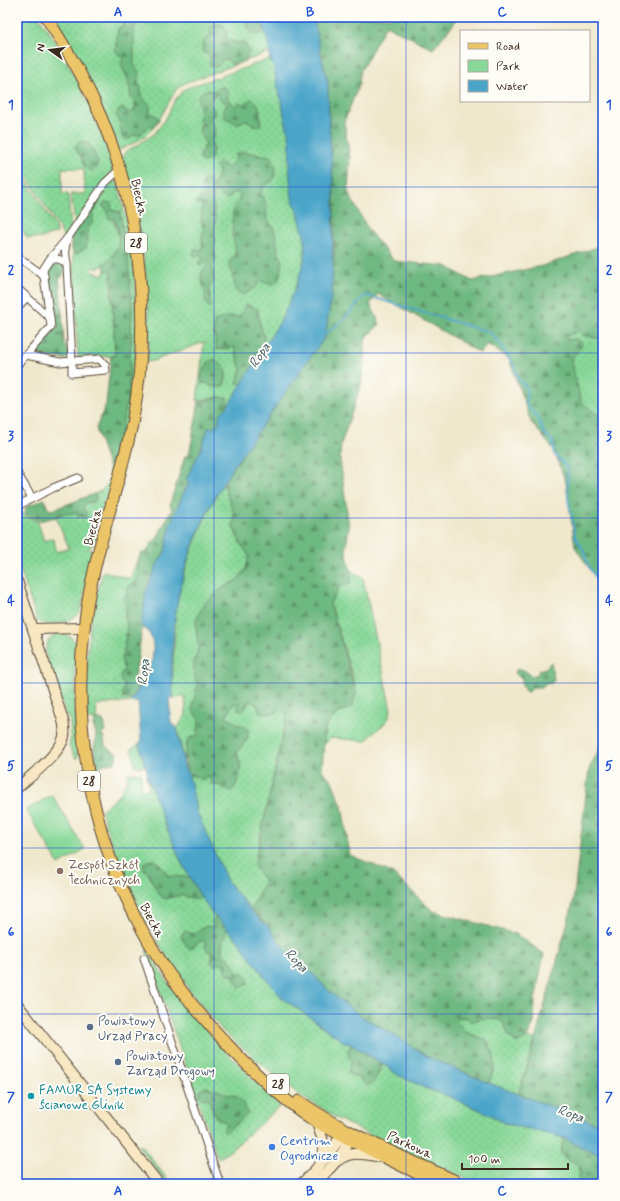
<svg xmlns="http://www.w3.org/2000/svg" width="620" height="1201" viewBox="0 0 620 1201" font-family="Mynerve,sans-serif">
<style>
.green{fill:url(#green-dots);stroke:#62815c;fill-rule:evenodd}
.forest{fill:url(#forest-firs);stroke:#547150}
.pitch{fill:#88d899;stroke:#62815c}
.water{fill:#4ba5c9;stroke:#436874}
.lines{fill:none;stroke-linecap:round;stroke-linejoin:round}
.stream{stroke:#4ba5c9;stroke-width:2}
.street-casing{stroke:#564638;stroke-width:9}
.secondary-casing{stroke:#564638;stroke-width:12}
.primary-casing{stroke:#564638;stroke-width:13}
.street{stroke:#fff;stroke-width:7}
.secondary{stroke:#f7e8c3;stroke-width:10}
.primary{stroke:#ecc569;stroke-width:11}
.grid{fill:none;stroke:#1d4ed8;stroke-width:1;stroke-opacity:0.55}
.education-dot{fill:#8d6e63;stroke:#fdfcf7;stroke-width:1.5}
.service-dot{fill:#5c6f8a;stroke:#fdfcf7;stroke-width:1.5}
.culture-dot{fill:#0f9aa8;stroke:#fdfcf7;stroke-width:1.5}
.shop-dot{fill:#3f7fe0;stroke:#fdfcf7;stroke-width:1.5}
.labels{text-anchor:middle;stroke-width:4;stroke-linejoin:round;paint-order:stroke}
.shield{fill:#fdfcf7;stroke:#75695f;stroke-width:1}
.shield-label{font-size:12px;font-weight:bold;fill:#3b2a1e}
.street-label{font-size:13px;fill:#3b2a1e;stroke:#fdfcf7}
.education-label{font-size:13px;fill:#785e54;stroke:#fdfcf7;text-anchor:start}
.service-label{font-size:13px;fill:#4e5e75;stroke:#fdfcf7;text-anchor:start}
.culture-label{font-size:13px;fill:#0d838f;stroke:#fdfcf7;text-anchor:start}
.shop-label{font-size:13px;fill:#366cbe;stroke:#fdfcf7;text-anchor:start}
.water-label{font-size:14px;font-style:italic;fill:#415b62;stroke:#fdfcf7}
.neatline{fill:none;stroke:#1d4ed8;stroke-width:1.5}
.grid-label{font-size:13px;text-anchor:middle;font-weight:bold;fill:#1d4ed8}
</style>
<defs>
<pattern id="green-dots" width="8" height="8" patternUnits="userSpaceOnUse"><rect width="8" height="8" fill="#88d899"/><path d="M2 2h.1M6 6h.1" fill="none" stroke="#76ba83" stroke-width="1.8" stroke-linecap="round"/></pattern>
<pattern id="forest-firs" width="22" height="20" patternUnits="userSpaceOnUse"><rect width="22" height="20" fill="#6eb881"/><path d="M5 1l3.5 6h-7zM16 11l3.5 6h-7z" fill="#5c9669"/></pattern>
</defs>
<rect width="100%" height="100%" fill="#fdfcf7"/>
<filter id="ink" filterUnits="userSpaceOnUse"><feTurbulence type="fractalNoise" baseFrequency=".025" numOctaves="2"/><feDisplacementMap in="SourceGraphic" scale="8" xChannelSelector="R" yChannelSelector="G"/><feConvolveMatrix kernelMatrix="1 2 1 2 8 2 1 2 1" color-interpolation-filters="sRGB"/></filter>
<filter id="wash" filterUnits="userSpaceOnUse"><feTurbulence type="fractalNoise" baseFrequency=".012" numOctaves="4" result="noise"/><feDisplacementMap in="SourceGraphic" scale="16" xChannelSelector="R" yChannelSelector="G"/><feGaussianBlur stdDeviation="0.9" result="paint"/><feColorMatrix in="noise" values="0 0 0 0 0 0 0 0 0 0 0 0 0 0 0 0 0 1.4 0 .05"/><feComposite in="paint" operator="in"/></filter>
<g filter="url(#wash)">
<rect width="100%" height="100%" fill="#f0e8cd"/>
<g class="green">
<path d="M17,17H39C71,62 94,112 112,164V171L110,174L75,224L71,194H85L84,169L62,168V194H68L71,228L64,238L59,228L17,161ZM92,149L98,162L84,166L81,156Z"/>
<path d="M55,17H189L194,20L197,19L198,17H247L246,18L248,29C253,33 257,37 262,33L264,26L270,52L185,83L177,88L156,125L143,138L120,150L118,148L115,138L81,63Z"/>
<path d="M270,59L274,69L290,141L289,169L292,198L298,212L305,241L304,261L296,286L281,320L261,354L264,337L260,325L258,309L239,317H228L217,350L234,347L241,369L237,383L243,384L228,406L227,398L220,397L197,401L204,342L153,361L146,362L149,340L147,289L142,244L133,196L122,160L127,150L136,146L154,134L165,120L175,100L184,89ZM215,360L223,365L213,387L206,383L201,376L209,361Z"/>
<path d="M17,166L55,226L57,233L42,238H27L17,219Z"/>
<path d="M112,180L116,181L119,187C122,203 126,219 129,235C142,315 138,401 112,478L108,466L116,453L128,397L130,369L132,307L128,260L120,212L106,209C123,232 125,254 97,269L94,267L92,268V271L103,275L105,271L111,270L115,356L78,357L73,252L76,254L80,252L88,240L87,230C94,223 91,212 98,205V195Z"/>
<path d="M580,330L582,335L603,339V419L581,403L571,359L581,346L576,340H567L566,336Z"/>
<path d="M225,480L224,486L234,514L233,527L241,544L249,556L246,569L237,580L221,589L198,615L196,622L197,640L199,646L194,663V675L198,684L192,708L199,718L198,735L188,739L184,760L177,728L186,715L185,697L173,698C172,676 173,655 175,633C175,619 176,604 180,591C189,551 205,515 225,480Z"/>
<path d="M110,481L111,484L99,517L96,526V539L94,541V545L90,546L89,549L92,550L93,555L80,612C70,623 46,630 35,619L36,617L17,560V513L19,512L38,522L44,541L53,538L57,552L69,548L56,517C66,508 76,519 87,502H94L96,496L94,494L101,491Z"/>
<path d="M137,560L138,568L136,582L129,587L128,593L124,599L126,605L125,618L127,624L124,651L121,658L124,669L122,673L124,685L123,698L131,700V702L96,705L97,720L87,719C86,684 86,648 92,613C95,599 99,585 103,571L130,579Z"/>
<path d="M350,570L363,578L391,710L388,720L365,741L331,738L324,745L325,727L336,714L352,707L356,693L353,678L330,603L339,587L351,574Z"/>
<path d="M56,634C65,634 73,635 76,645C73,683 76,720 78,757L76,759L69,746C72,735 71,725 68,714L66,715L45,652L48,641Z"/>
<path d="M250,700L256,704L280,708L287,715L254,866L265,881L252,907L253,912L227,881L209,843L197,812L189,775L195,776L202,780L207,776L210,777L212,784L219,785L231,792L241,765L237,752L248,738L243,726L236,723L226,716L230,710L232,704L238,703L240,704L243,711Z"/>
<path d="M139,744L145,766L140,767L135,766L131,749Z"/>
<path d="M128,773H141V790L149,789L148,781L150,782L163,819L182,864L204,902L212,913L235,937L283,999L301,1011L344,1042L352,1045L348,1050L352,1060L348,1072L349,1074L358,1077L361,1080L378,1074L383,1064L398,1075L427,1089L448,1096L487,1113L504,1123L564,1138L560,1154L569,1161L577,1163L583,1183L585,1184H478L384,1142L336,1118L319,1106L303,1098L265,1067L223,1031L190,991L165,954L140,910L112,845L101,810C116,799 125,792 128,773Z"/>
<path d="M147,949C180,1009 231,1057 280,1106L230,1151L218,1159L146,950Z"/>
<path d="M462,1017L467,1018H493L502,1020L509,1036L517,1043L527,1038L535,1040L518,1095L489,1083C496,1064 497,1060 487,1040C474,1037 463,1033 455,1020Z"/>
<path d="M138,1146H142L171,1184H168Z"/>
</g>
<g class="forest">
<path d="M125,17H145V19L138,20L134,29V65L139,72L138,83L141,88V97L150,105V112L158,117V120L152,127L148,126L140,135H133L128,140L122,137L120,123L116,115L119,110L122,108L130,113L135,110V103L131,98L128,79L121,65L123,56L119,55L115,51L118,28L123,26Z"/>
<path d="M247,17H262L264,26L262,33C255,38 248,30 245,23Z"/>
<path d="M314,17H459L433,49L386,25L360,72L359,85L344,122L350,157L348,192L369,231L394,261L446,266L472,281L542,266L603,245V339L582,335L580,330L566,336L567,340L576,339L581,342L582,345L571,359L581,402L603,419V589L575,547L566,483L554,450L531,422L509,359L487,344L480,353L378,294L370,304L380,324L365,339L364,361L361,385L341,444L340,459L349,527L346,549L351,574L350,584L339,587L330,603L356,693L352,707L336,714L325,727L322,770L332,781L342,806L350,855L392,873L433,911L516,934L544,954L535,1000L534,1023L527,1038L518,1043L509,1036L502,1021C490,1017 482,1018 471,1022L467,1018L462,1017L455,1020L467,1033L487,1040C497,1060 496,1063 489,1083L428,1057L399,1038L358,1014L329,991L310,971L302,966L285,950L269,927L253,912L252,907L265,881L254,866L287,715L280,708L277,713L268,714L260,712L256,704L250,701L243,711L238,709L239,704L238,703L233,704L226,716L236,723L248,729V738L237,752C242,768 242,779 231,792L219,785L211,784L210,777L207,776L202,780L195,776L189,775C182,763 186,752 188,739L198,735L199,718L195,715L192,708L198,684L194,675V663L199,646L197,640L196,622L198,615L204,604L221,589L237,580L246,570L249,556L241,544L233,527L234,514L224,486L225,480L292,382L323,340L326,332L333,275L331,268L334,256V195L329,121L328,82L320,52Z"/>
<path d="M220,24L224,26L227,32L226,39L238,43L245,42L249,51L246,61L241,60C238,64 235,65 231,64C229,60 227,59 222,60C220,66 216,69 210,65V57L208,54L204,53L202,50C202,44 203,40 209,37L211,25Z"/>
<path d="M220,87H223L228,90V100L232,102L234,106L238,103L247,104L248,102L252,99C262,103 259,115 261,124L258,126L254,125L246,120L237,124L224,117V108L227,105L226,102L219,99L217,94H215V96L210,101V103L214,109L215,114L211,117L210,121L214,124C215,130 216,136 211,141L213,147L212,157L210,160L202,162L200,159V153L206,145L200,133V125L199,118L201,110C196,99 195,97 206,90L213,91Z"/>
<path d="M84,141L89,143L98,162L97,168L92,171L88,170L84,166L81,156L78,154L75,147L78,142Z"/>
<path d="M241,152C251,152 262,155 272,157C277,163 276,175 272,182L267,183L263,187L261,194L267,206L266,213L268,221L273,227L276,235L278,252L282,260L279,280L272,285L260,281L256,287L244,295L236,291L229,262L234,256L236,250L232,234L233,226L232,220L234,206L237,203L240,197L238,193L234,192L230,197L226,199L217,193L213,187C214,180 219,177 219,170L215,166L219,162L229,168L235,159L236,154Z"/>
<path d="M207,179L210,181L214,194L213,201L216,221L214,228L215,242L214,252L216,258L212,266L214,282L211,284L209,289L211,307L208,306L205,302V290L203,285L201,275L203,270L207,266L204,263L199,266L198,263L201,261L202,258L200,256H194L193,253L195,249L201,251C204,244 200,236 204,230L201,221L202,206L201,204L196,203L203,191C200,187 201,184 204,180Z"/>
<path d="M98,195L100,201C97,209 92,212 93,222L87,230L88,240L86,248L76,254L73,252L71,248V236Z"/>
<path d="M105,202L111,203L112,210L120,212L128,260L132,307L130,369L128,397L116,453L108,466L96,428L106,404L111,356H115L111,270L105,271L104,264C114,257 121,245 118,231C118,227 115,223 114,219H109L106,209L102,206Z"/>
<path d="M55,262L63,263L66,266L64,274L59,280L60,285L64,343L69,351V356L66,359L36,355L32,352L53,332L45,271Z"/>
<path d="M246,304L258,309L260,325L264,337L261,354L243,384L237,383L241,369L234,347L217,350L214,333V321L228,317H239Z"/>
<path d="M215,360L223,365C227,373 228,380 222,387H213L206,383L202,384L201,376L209,361Z"/>
<path d="M220,397L227,398L228,406L220,414L218,424L213,428H208L201,449L188,481V485L183,494L170,525L165,552L157,564L145,597L144,614L135,678L140,686L131,700L123,698L122,693L124,689V685L121,682L120,676L124,669L121,658L124,651L127,624L125,618L126,605L124,598C126,595 127,591 129,587C131,584 135,584 136,581C140,570 135,564 141,553H146L152,542L156,540L172,509L170,504L185,456L189,455L199,402Z"/>
<path d="M94,494L96,496V499L94,502H87L83,508L87,513L86,516L83,517L78,516L77,512L59,515L56,517L39,521L26,514L25,508L44,499L48,509L52,510Z"/>
<path d="M551,662L554,679L552,683L544,684L542,687H534L529,692L525,691L522,686V678L518,676L515,673L517,669C523,668 528,673 532,676L538,674L539,670L546,668Z"/>
<path d="M95,720H103L105,725V732L101,734L104,738L105,746L117,754L115,763L108,764L103,763V766L99,768L97,765L94,749L96,734L93,725Z"/>
<path d="M603,741V1000L597,1004L603,1014V1126L518,1095L529,1061L573,903L589,769Z"/>
<path d="M153,860L159,863L168,876L190,877L202,898L193,899L182,895L165,899L159,895L148,873L144,869L143,864L147,861Z"/>
<path d="M216,917L227,929L222,946L223,956C232,957 233,967 238,973H244L248,977V984L240,988L234,979L233,975H229L225,971L224,963L214,965L211,961L213,955L211,952H209L205,948L206,943L203,941L199,942L190,949L187,946L181,936L184,931L194,934C203,928 202,925 214,927L213,920Z"/>
<path d="M352,1045L383,1064L373,1083L367,1086L358,1077L349,1074L348,1072L352,1061L349,1058L348,1050Z"/>
<path d="M206,1087L220,1091L228,1095C239,1092 243,1105 249,1113L225,1133L223,1130L226,1124C223,1120 221,1121 217,1118C212,1113 211,1105 209,1098L203,1099L199,1096L200,1090Z"/>
<path d="M564,1138L585,1149L603,1155V1184H585L579,1181L578,1176L581,1173L577,1163L569,1161L560,1154Z"/>
</g>
<path class="pitch" d="M52,795L85,849L59,865L26,810Z"/>
<path class="water" d="M262,17L314,18L320,51L328,82L329,121L334,195L332,291L326,332L323,340C301,369 281,399 260,429C248,447 234,464 224,482C204,515 186,556 179,594C172,628 171,664 173,698H169L171,723L177,728L185,769L189,775L197,812L227,881L254,914L269,927L285,950L302,966L310,971L329,991L358,1014L399,1038L428,1057L489,1083L603,1126V1155L585,1149L564,1138L504,1123L487,1113L448,1096L425,1088L398,1075L383,1064L352,1045L344,1042L301,1011L283,999L264,976L235,937L212,913L204,902L182,864L163,819L154,795L153,789L148,779H146V777L148,775L139,744L141,742L138,702H131V700C143,682 154,669 153,646C152,637 149,630 141,626L146,591L157,564L165,552L170,525L183,494L188,485V481L186,479L201,449L208,428H213L218,424L220,414L228,406L281,320L296,286L304,261L305,241L298,212L292,198L289,169L290,141L274,69L270,59L269,44L265,33Z"/>
<g class="lines">
<path class="stream" d="M323,336L345,318L365,295L489,332L495,338L514,365L518,379L527,388L526,404L537,417L544,433L553,441L554,454L567,467L568,498L575,536L583,549L588,565L603,590"/>
</g>
</g>
<g filter="url(#ink)">
<g class="lines">
<defs>
<g id="street">
<path d="M17,256L44,276"/>
<path d="M50,259L69,236L105,183L119,170"/>
<path d="M67,265L65,248L67,239"/>
<path d="M17,288L50,318L51,327L17,365"/>
<path d="M17,308L27,297"/>
<path d="M26,355L60,362C73,361 87,360 100,359L105,365L106,370L72,373V361L67,265C63,259 57,258 50,259L43,270L50,318"/>
<path d="M17,473L32,498"/>
<path d="M17,506L53,488L78,478"/>
<path d="M144,958L220,1184"/>
</g>
<g id="secondary">
<path d="M17,581L62,717C64,723 65,730 64,736C62,752 30,777 17,788"/>
<path d="M33,629L84,628"/>
<path d="M17,1004L159,1184"/>
<path d="M323,1161L346,1130"/>
<path d="M337,1161C352,1150 363,1154 381,1157"/>
<path d="M301,1184C314,1172 328,1161 323,1141C321,1134 318,1128 317,1122"/>
<path d="M315,1184C326,1172 343,1157 348,1141C348,1138 347,1135 347,1131"/>
</g>
<g id="primary">
<path d="M46,17C63,43 80,71 93,99C140,199 153,317 132,424C118,492 91,560 84,629C72,738 94,847 149,942C170,979 198,1013 227,1044C253,1072 281,1098 313,1120C325,1127 337,1133 349,1139C379,1155 410,1170 440,1184"/>
<path d="M299,1101C349,1136 407,1158 462,1184"/>
</g>
</defs>
<use href="#street" class="street-casing"/>
<use href="#secondary" class="secondary-casing"/>
<use href="#primary" class="primary-casing"/>
<use href="#street" class="street"/>
<use href="#secondary" class="secondary"/>
<use href="#primary" class="primary"/>
</g>
</g>
<path class="grid" d="M214,17V1184M406,17V1184M17,187H603M17,353H603M17,518H603M17,683H603M17,848H603M17,1014H603"/>
<circle class="education-dot" cx="60" cy="871" r="4"/>
<g class="service-dot">
<circle cx="90" cy="1027" r="4"/>
<circle cx="118" cy="1062" r="4"/>
</g>
<circle class="culture-dot" cx="31" cy="1096" r="4"/>
<circle class="shop-dot" cx="272" cy="1147" r="4"/>
<g class="labels">
<g class="shield">
<rect x="125" y="233" width="22" height="20" rx="3"/>
<rect x="78" y="771" width="22" height="20" rx="3"/>
<rect x="267" y="1074" width="22" height="20" rx="3"/>
</g>
<g class="shield-label">
<text x="136" y="247">28</text>
<text x="89" y="785">28</text>
<text x="278" y="1088">28</text>
</g>
<g class="street-label">
<text transform="translate(140 197) rotate(77)" y="5">Biecka</text>
<text transform="translate(92 527) rotate(-75)" y="5">Biecka</text>
<text transform="translate(153 920) rotate(62)" y="5">Biecka</text>
<text transform="translate(410 1144) rotate(25)" y="5">Parkowa</text>
</g>
<g class="education-label">
<text x="68" y="869">Zespół Szkół<tspan x="68" dy="15">Technicznych</tspan></text>
</g>
<g class="service-label">
<text x="98" y="1025">Powiatowy<tspan x="98" dy="15">Urząd Pracy</tspan></text>
<text x="126" y="1060">Powiatowy<tspan x="126" dy="15">Zarząd Drogowy</tspan></text>
</g>
<g class="culture-label">
<text x="39" y="1094">FAMUR SA Systemy<tspan x="39" dy="15">ścianowe Glinik</tspan></text>
</g>
<g class="shop-label">
<text x="280" y="1145">Centrum<tspan x="280" dy="15">Ogrodnicze</tspan></text>
</g>
<g class="water-label">
<text transform="translate(259 355) rotate(-55)" y="5">Ropa</text>
<text transform="translate(143 672) rotate(-84)" y="5">Ropa</text>
<text transform="translate(297 960) rotate(47)" y="5">Ropa</text>
<text transform="translate(571 1113) rotate(21)" y="5">Ropa</text>
</g>
</g>
<rect width="620" height="1201" fill="none" stroke="#fdfcf7" stroke-width="44"/>
<rect x="460" y="30" width="130" height="72" fill="#fdfcf7" stroke="#afa8a0"/>
<rect x="468" y="43" width="20" height="6" fill="#ecc569" stroke="#afa8a0"/>
<text x="496" y="50" font-size="12" fill="#3b2a1e">Road</text>
<rect x="468" y="60" width="20" height="12" fill="#88d899" stroke="#afa8a0"/>
<text x="496" y="70" font-size="12" fill="#3b2a1e">Park</text>
<rect x="468" y="80" width="20" height="12" fill="#4ba5c9" stroke="#afa8a0"/>
<text x="496" y="90" font-size="12" fill="#3b2a1e">Water</text>
<g transform="translate(50 50) rotate(284)" stroke="#fdfcf7" stroke-width="3" paint-order="stroke">
<path d="M0-3L7 15L0 10L-7 15Z" fill="#3b2a1e"/>
<text y="-6" font-size="11" font-weight="bold" text-anchor="middle" fill="#3b2a1e">N</text>
</g>
<path d="M462 1163v6h106v-6" fill="none" stroke="#3b2a1e" stroke-width="2"/>
<text x="468" y="1163" font-size="12" fill="#3b2a1e" stroke="#fdfcf7" stroke-width="3" paint-order="stroke">100 m</text>
<rect x="22" y="22" width="576" height="1157" class="neatline"/>
<g class="grid-label">
<text x="118" y="16">A</text>
<text x="310" y="16">B</text>
<text x="502" y="16">C</text>
<text x="11" y="109">1</text>
<text x="609" y="109">1</text>
<text x="11" y="274">2</text>
<text x="609" y="274">2</text>
<text x="11" y="440">3</text>
<text x="609" y="440">3</text>
<text x="11" y="605">4</text>
<text x="609" y="605">4</text>
<text x="11" y="770">5</text>
<text x="609" y="770">5</text>
<text x="11" y="936">6</text>
<text x="609" y="936">6</text>
<text x="11" y="1101">7</text>
<text x="609" y="1101">7</text>
<text x="118" y="1195">A</text>
<text x="310" y="1195">B</text>
<text x="502" y="1195">C</text>
</g>
</svg>
